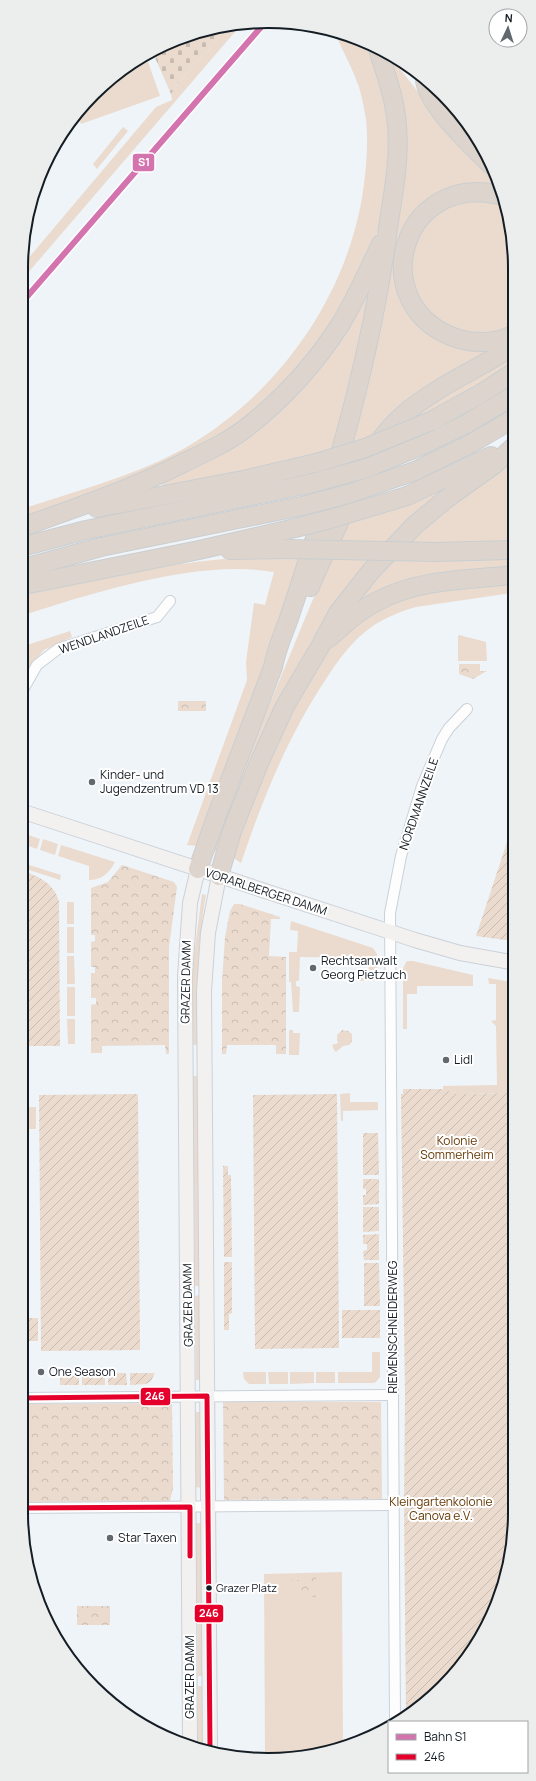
<svg xmlns="http://www.w3.org/2000/svg" width="536" height="1781" viewBox="0 0 536 1781" font-family="Manrope,sans-serif">
<style>
.grass{fill:#eadbce}
.cemetery{fill:url(#cemetery-stones)}
.park{fill:url(#park-crowns)}
.garden{fill:url(#garden-furrows)}
.lines{fill:none;stroke-linecap:round;stroke-linejoin:round}
.street-casing{stroke:#cad1d8;stroke-width:12}
.secondary-casing{stroke:#cad1d8;stroke-width:16}
.highway-casing{stroke:#caced1;stroke-width:20}
.street{stroke:#fdfdfe;stroke-width:10}
.secondary{stroke:#f3f1f0;stroke-width:14}
.highway{stroke:#ddd5cd;stroke-width:18}
.highway-bridge-casing{stroke:#caced1;stroke-width:20;stroke-linecap:butt}
.highway-bridge{stroke:#ddd5cd;stroke-width:18}
.bus-1-casing{stroke:#fff;stroke-width:8}
.bus-1{stroke:#e4002b;stroke-width:5}
.rail-1-casing{stroke:#fff;stroke-width:9}
.rail-1{stroke:#d474ae;stroke-width:6}
.poi-dot{fill:#61686f;stroke:#fff;stroke-width:1.5}
.bus-dot{fill:#141d24;stroke:#fff;stroke-width:1.5}
.labels{text-anchor:middle;stroke-width:4;stroke-linejoin:round;paint-order:stroke}
.bus-label{font-size:11px;fill:#141d24;stroke:#fff;text-anchor:start}
.street-label{font-size:12px;fill:#141d24;stroke:#fff}
.poi-label{font-size:12px;fill:#141d24;stroke:#fff;text-anchor:start}
.park-label{font-size:12px;fill:#653702;stroke:#fff}
.rim{fill:none;stroke:#141d24;stroke-width:2}
.line-badge{stroke:#fff;stroke-width:1.5}
.badge-label{font-size:11px;text-anchor:middle;font-weight:bold;fill:#fff}
</style>
<defs>
<pattern id="cemetery-stones" width="16" height="16" patternUnits="userSpaceOnUse"><rect width="16" height="16" fill="#eadbce"/><path d="M2 7V4a2 2 0 0 1 4 0v3zM10 15v-3a2 2 0 0 1 4 0v3z" fill="#c8bcb1"/></pattern>
<pattern id="park-crowns" width="20" height="18" patternUnits="userSpaceOnUse"><rect width="20" height="18" fill="#eadbce"/><path d="M2 6a3 3 0 1 1 6 0M12 15a3 3 0 1 1 6 0" fill="none" stroke="#c8bcb1"/></pattern>
<pattern id="garden-furrows" width="10" height="10" patternUnits="userSpaceOnUse"><rect width="10" height="10" fill="#eadbce"/><path d="M-1 1l2-2M0 10L10 0M9 11l2-2" fill="none" stroke="#c8bcb1"/></pattern>
</defs>
<rect width="100%" height="100%" fill="#eff4f9"/>
<g class="grass">
<path d="M229,26H240L26,275V261L156,107L172,100L171,94L176,86Z"/>
<path d="M338,34L367,45L380,75L392,144L380,224L373,245L328,332L265,404L190,457L25,518V508C79,490 134,476 185,448C282,392 354,288 365,175C367,157 368,137 366,119C364,109 362,97 359,87C353,70 344,53 336,36Z"/>
<path d="M146,56L160,96L81,124L78,115L131,63Z"/>
<path d="M393,60L436,115L496,180L498,187L471,184L443,192L400,240L432,334L450,344L488,349L490,354L374,437L350,445L388,272L390,62Z"/>
<path d="M123,127L128,131L97,169L93,164Z"/>
<path d="M461,200L497,201L503,203L513,236V330L496,334L463,333L439,322L420,302L411,280L415,241L433,215Z"/>
<path d="M377,278L334,449L312,456L163,488L162,483L195,467L225,449Z"/>
<path d="M513,353V364L466,394L401,426L414,415Z"/>
<path d="M512,457V544H405L415,531Z"/>
<path d="M460,480L324,624L314,639L290,680L255,751L242,782L217,852L213,851L247,759L344,524Z"/>
<path d="M302,556L292,591L197,846L187,845L247,680L246,662L254,603L265,605L274,572C199,559 96,592 24,615V595C90,580 156,565 223,559C249,557 276,557 302,556Z"/>
<path d="M512,556V571L352,611L361,594L391,559Z"/>
<path d="M512,580V593L416,607C398,612 379,620 365,632C349,645 337,662 326,679C288,736 263,798 241,863L232,857L266,767L298,700L328,650L351,625L407,594Z"/>
<path d="M70,631L72,637L44,650L24,672V646Z"/>
<path d="M459,635L486,642L487,661H458V636Z"/>
<path d="M23,833L40,839L37,849L23,844Z"/>
<path d="M43,839L58,844L55,855L40,850Z"/>
<path d="M61,845L115,862C109,873 102,880 89,880V866L58,856Z"/>
<path d="M23,863L61,875L60,880L23,868Z"/>
<path d="M202,894L206,895C197,945 197,994 198,1045H193V963Z"/>
<rect x="67" y="902" width="7" height="22"/>
<path d="M291,921L373,948L377,954V980L358,981L357,975H369V958L300,957L299,981H296V986L300,987L299,1012H293L291,982H289V952H297L298,931L290,930Z"/>
<rect x="67" y="927" width="7" height="26"/>
<path d="M67,956H74L75,984H67Z"/>
<path d="M407,961H413L473,975V986H417V994H407V1029H403V968Z"/>
<path d="M488,978L511,982V1093L458,1094L443,1090V1086L497,1085L496,1026L491,1021L496,1020V984H489Z"/>
<rect x="67" y="987" width="8" height="29"/>
<path d="M67,1019H75V1044H68Z"/>
<path d="M289,1030H293V1033H300L299,1055H289Z"/>
<path d="M193,1076H198L199,1286H195Z"/>
<path d="M350,1093V1102H378V1110L343,1111V1121H341L340,1094Z"/>
<rect x="22" y="1107" width="14" height="22"/>
<path d="M199,1295L200,1380H196L195,1296Z"/>
<path d="M372,1352H380V1377L376,1382L373,1383H338V1372H372Z"/>
<path d="M243,1372H266V1384H249L244,1379Z"/>
<path d="M268,1372H288V1384H269Z"/>
<path d="M290,1372H314V1383L290,1384Z"/>
<rect x="316" y="1372" width="19" height="11"/>
<path d="M196,1412H200L201,1488L196,1487Z"/>
<path d="M196,1523H201L202,1676H198Z"/>
<path d="M342,1572L343,1746L332,1752L265,1758L264,1574Z"/>
<path d="M198,1686H202L203,1746L198,1745Z"/>
</g>
<path class="cemetery" d="M220,26H229L176,86L171,94L153,53Z"/>
<g class="park">
<path d="M459,664H480V671H487L473,679L459,674Z"/>
<rect x="178" y="701" width="28" height="10"/>
<path d="M122,865L174,882L177,887L169,947V1054H166L165,1045L102,1046V1053H91V1005L96,1004V998H91V973H95V967H91V942L95,941V935H91V888L108,882Z"/>
<path d="M234,904H240L280,917V919H271L269,956L286,957V1054H276V1045H227L226,1054H222V982L225,937L230,911Z"/>
<path d="M342,1030L348,1031L352,1034V1042L349,1045L343,1046L336,1052L334,1050L332,1045L338,1043L337,1035Z"/>
<path d="M381,1402L382,1499L224,1500L223,1402Z"/>
<path d="M172,1403L173,1488L170,1501L21,1502V1404Z"/>
<path d="M316,1577V1597H304V1595H292V1580H300L301,1578Z"/>
<rect x="77" y="1606" width="33" height="19"/>
</g>
<g class="garden">
<path d="M512,827V941L476,936Z"/>
<path d="M23,871C39,876 54,884 59,901L60,1046H27L26,913L23,912Z"/>
<path d="M403,1089H441L458,1094L511,1093L510,1561L473,1650L418,1709L406,1715L404,1508L405,1395L401,1094H403Z"/>
<path d="M138,1094L140,1350L41,1351L39,1095Z"/>
<path d="M337,1094L339,1348L255,1349L253,1095Z"/>
<path d="M363,1133H378L379,1175H363Z"/>
<path d="M223,1166H228V1175H231L232,1257H224Z"/>
<path d="M363,1179H379V1204L363,1205V1195H366V1189H363Z"/>
<path d="M363,1207H379V1231L363,1232Z"/>
<path d="M379,1234V1260H364L363,1251L367,1250V1244H363V1235Z"/>
<path d="M224,1262H232V1313L229,1314V1330H224Z"/>
<path d="M364,1263H379L380,1306H364Z"/>
<rect x="342" y="1310" width="38" height="28"/>
<path d="M29,1318H38V1341H22V1325Z"/>
<path d="M105,1373V1385H82V1374Z"/>
<path d="M108,1373H126L127,1385H108Z"/>
<path d="M130,1373H155L151,1381L146,1384L130,1385Z"/>
<rect x="60" y="1374" width="19" height="11"/>
</g>
<g class="lines">
<defs>
<g id="street">
<path d="M24,688L37,665L58,649L157,617L170,601"/>
<path d="M21,1398L393,1395"/>
<path d="M21,1508L393,1505"/>
<path d="M395,1720L390,913L401,856L422,786L442,739L449,728L467,709"/>
</g>
<g id="secondary">
<path d="M24,812L415,940L460,953L511,962"/>
<path d="M190,1743L185,976L190,903L198,869"/>
<path d="M210,1748L204,991L208,933L219,876"/>
</g>
<g id="highway">
<path d="M425,81C431,109 471,145 491,165"/>
<path d="M500,195C399,171 363,309 459,339C476,344 497,343 513,335"/>
<path d="M431,421L482,393L513,373"/>
<path d="M423,445L466,424L513,396"/>
<path d="M415,471L470,444L513,419"/>
<path d="M407,496L491,456"/>
<path d="M97,508L248,479L316,463"/>
<path d="M25,526C79,507 134,488 185,462C206,452 228,442 246,428C283,399 315,364 340,325C356,299 368,271 381,244"/>
<path d="M25,546L86,530L309,484"/>
<path d="M230,550L288,549"/>
<path d="M436,552L512,550"/>
<path d="M24,568L101,547L302,506"/>
<path d="M24,585L199,550L295,528"/>
<path d="M310,587C319,564 331,541 341,518C357,481 371,443 403,415C435,387 477,370 513,346"/>
<path d="M329,638C345,624 359,610 378,601C418,579 468,580 512,575"/>
<path d="M198,869L215,820L273,667C276,651 282,637 288,621C296,598 303,575 311,551C344,446 374,338 388,228C393,194 400,161 397,126C395,98 386,75 378,49"/>
<path d="M219,876L232,831L259,763L285,706L321,645L338,613L371,571L415,525L446,499L495,464L512,448"/>
</g>
</defs>
<use href="#street" class="street-casing"/>
<use href="#secondary" class="secondary-casing"/>
<use href="#highway" class="highway-casing"/>
<use href="#street" class="street"/>
<use href="#secondary" class="secondary"/>
<use href="#highway" class="highway"/>
<defs>
<g id="highway-bridge">
<path d="M316,463L365,448L431,421"/>
<path d="M309,484L367,468L423,445"/>
<path d="M302,506L348,494L415,471"/>
<path d="M295,528L334,518L407,496"/>
<path d="M288,549L436,552"/>
</g>
</defs>
<use href="#highway-bridge" class="highway-bridge-casing"/>
<use href="#highway-bridge" class="highway-bridge"/>
<defs>
<g id="bus-1">
<path d="M21,1398L207,1396L210,1748"/>
<path d="M21,1508L190,1507V1556"/>
</g>
</defs>
<use href="#bus-1" class="bus-1-casing"/>
<use href="#bus-1" class="bus-1"/>
<defs>
<path id="rail-1" d="M25,299L262,26"/>
</defs>
<use href="#rail-1" class="rail-1-casing"/>
<use href="#rail-1" class="rail-1"/>
</g>
<g class="poi-dot">
<circle cx="92" cy="782" r="4"/>
<circle cx="313" cy="968" r="4"/>
<circle cx="446" cy="1060" r="4"/>
<circle cx="41" cy="1372" r="4"/>
<circle cx="110" cy="1538" r="4"/>
</g>
<circle class="bus-dot" cx="209" cy="1588" r="3.5"/>
<g class="labels">
<g class="bus-label">
<text x="216" y="1592">Grazer Platz</text>
</g>
<g class="street-label">
<text transform="translate(104 635) rotate(-19)" y="4">WENDLANDZEILE</text>
<text transform="translate(419 804) rotate(-71)" y="4">NORDMANNZEILE</text>
<text transform="translate(266 892) rotate(18)" y="4">VORARLBERGER DAMM</text>
<text transform="translate(186 982) rotate(-89)" y="4">GRAZER DAMM</text>
<text transform="translate(188 1305) rotate(-91)" y="4">GRAZER DAMM</text>
<text transform="translate(393 1327) rotate(-90)" y="4">RIEMENSCHNEIDERWEG</text>
<text transform="translate(190 1677) rotate(-90)" y="4">GRAZER DAMM</text>
</g>
<g class="poi-label">
<text x="100" y="779">Kinder- und<tspan x="100" dy="14">Jugendzentrum VD 13</tspan></text>
<text x="321" y="965">Rechtsanwalt<tspan x="321" dy="14">Georg Pietzuch</tspan></text>
<text x="454" y="1064">Lidl</text>
<text x="49" y="1376">One Season</text>
<text x="118" y="1542">Star Taxen</text>
</g>
<g class="park-label">
<text x="457" y="1145">Kolonie<tspan x="457" dy="14">Sommerheim</tspan></text>
<text x="441" y="1506">Kleingartenkolonie<tspan x="441" dy="14">Canova e.V.</tspan></text>
</g>
</g>
<path d="M0 0H536V1781H0ZM268 28H268A240 240 0 0 1 508 268V1513A240 240 0 0 1 268 1753H268A240 240 0 0 1 28 1513V268A240 240 0 0 1 268 28Z" fill="#eceded" fill-rule="evenodd"/>
<path class="rim" d="M268 28H268A240 240 0 0 1 508 268V1513A240 240 0 0 1 268 1753H268A240 240 0 0 1 28 1513V268A240 240 0 0 1 268 28Z"/>
<g class="line-badge">
<rect x="132" y="153" width="23" height="19" rx="4" fill="#d474ae"/>
<rect x="140" y="1387" width="31" height="19" rx="4" fill="#e4002b"/>
<rect x="194" y="1604" width="30" height="19" rx="4" fill="#e4002b"/>
</g>
<g class="badge-label">
<text x="144" y="166">S1</text>
<text x="155" y="1400">246</text>
<text x="209" y="1617">246</text>
</g>
<rect x="388" y="1721" width="140" height="52" fill="#ffffff" stroke="#a1a5a7"/>
<rect x="396" y="1734" width="20" height="6" fill="#d474ae" stroke="#a1a5a7"/>
<text x="424" y="1741" font-size="12" fill="#141d24">Bahn S1</text>
<rect x="396" y="1754" width="20" height="6" fill="#e4002b" stroke="#a1a5a7"/>
<text x="424" y="1761" font-size="12" fill="#141d24">246</text>
<g transform="translate(508 28) rotate(4)"><circle r="19" fill="#ffffff" stroke="#a1a5a7"/>
<path d="M0-3L7 15L0 10L-7 15Z" fill="#61686f"/>
<text y="-6" font-size="11" font-weight="bold" text-anchor="middle" fill="#141d24">N</text>
</g>
</svg>
